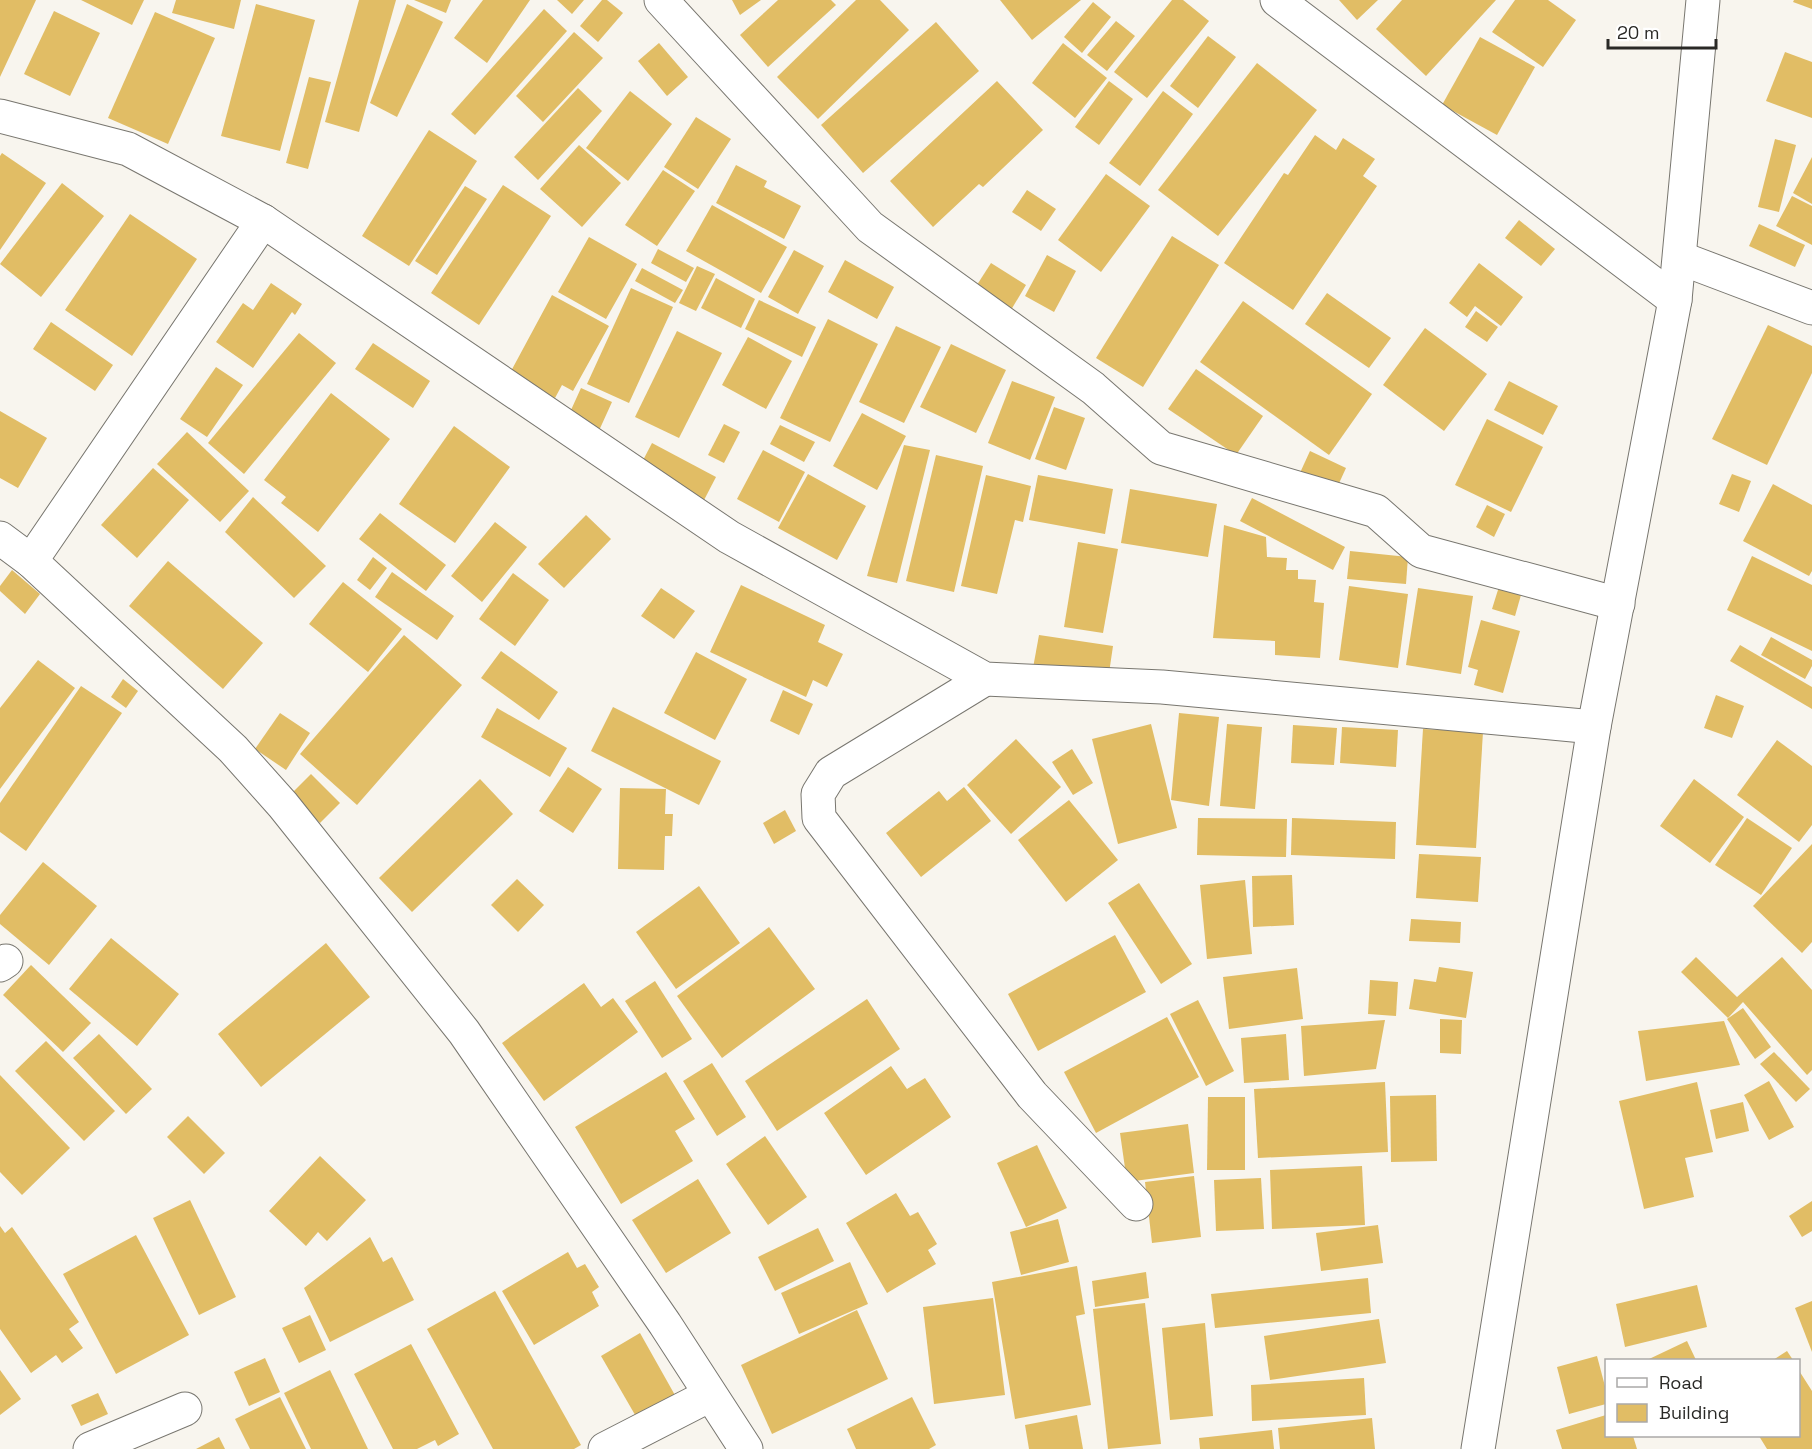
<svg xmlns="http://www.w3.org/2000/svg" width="1812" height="1449" viewBox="0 0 1812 1449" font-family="'Space Grotesk',sans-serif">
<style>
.building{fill:#e1bd65}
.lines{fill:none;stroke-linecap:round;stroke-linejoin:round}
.minor-casing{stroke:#78766f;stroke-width:35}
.minor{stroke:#fff;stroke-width:33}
</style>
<rect width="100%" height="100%" fill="#f8f5ee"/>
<g class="building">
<path d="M0,0H36L0,77Z"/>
<path d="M81,0H144L132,25Z"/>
<path d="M176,0H241L234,29L172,13Z"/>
<path d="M359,0H396L359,132L325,122Z"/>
<path d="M414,0H451L446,13Z"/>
<path d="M483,0H530L487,63L454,38Z"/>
<path d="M557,0H584L572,14Z"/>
<path d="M602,0H607L623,13L598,42L580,26Z"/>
<path d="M732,0H761L740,15Z"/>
<path d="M778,0H831L836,5L768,67L740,35Z"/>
<path d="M856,0H880L909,30L818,119L777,77Z"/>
<path d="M1000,0H1081L1032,40Z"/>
<path d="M1172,0H1183L1209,21L1147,98L1114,72Z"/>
<path d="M1339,0H1378L1357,20Z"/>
<path d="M1402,0H1496L1426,76L1376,29Z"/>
<path d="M1515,0H1548L1576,20L1543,67L1492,32Z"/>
<path d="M1794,0H1812V9L1793,2Z"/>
<path d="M1093,2L1111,17L1082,53L1064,37Z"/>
<path d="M256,4L315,20L280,151L221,136Z"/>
<path d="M407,4L443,22L397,117L370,103Z"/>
<path d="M544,9L567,31L475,135L451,114Z"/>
<path d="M54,11L100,33L70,96L24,74Z"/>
<path d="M155,12L215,38L168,144L108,118Z"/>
<path d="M1116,21L1135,36L1107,71L1087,55Z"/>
<path d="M936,22L979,71L863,173L821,125Z"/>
<path d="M574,32L603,58L543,122L516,96Z"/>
<path d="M1208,36L1236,57L1198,108L1170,86Z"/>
<path d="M1480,37L1535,67L1497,135L1442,105Z"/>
<path d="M659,43L688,77L667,96L638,61Z"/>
<path d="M1063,43L1107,78L1075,118L1032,83Z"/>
<path d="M1785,52L1812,62V118L1766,101Z"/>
<path d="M1257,63L1317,110L1218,236L1158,190Z"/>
<path d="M309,77L331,82L308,169L286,163Z"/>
<path d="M997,81L1043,130L983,187L979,184L933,227L890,181Z"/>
<path d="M1109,81L1133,99L1099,145L1075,127Z"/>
<path d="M578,88L602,111L538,180L514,157Z"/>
<path d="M630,91L672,124L628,181L586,148Z"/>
<path d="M1163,91L1193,114L1140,186L1109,163Z"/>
<path d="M696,117L731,139L698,189L664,167Z"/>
<path d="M429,130L477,161L409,266L362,236Z"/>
<path d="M1315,135L1336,150L1343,138L1375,159L1363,176L1377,186L1293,310L1224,263L1284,173L1288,175Z"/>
<path d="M1775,139L1796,145L1779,212L1758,207Z"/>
<path d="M579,145L621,183L582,227L540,189Z"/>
<path d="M2,153L46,183L0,250V156Z"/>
<path d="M1812,157V204L1793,193Z"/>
<path d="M736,165L767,181L764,187L801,206L784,239L716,203Z"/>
<path d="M663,170L695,191L657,246L625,225Z"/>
<path d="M1106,174L1150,206L1101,272L1058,240Z"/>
<path d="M62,183L104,216L41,297L0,264Z"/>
<path d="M503,185L551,216L479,325L431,293Z"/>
<path d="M465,186L487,199L437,275L415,261Z"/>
<path d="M1027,190L1056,209L1041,231L1012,212Z"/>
<path d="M1792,196L1812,206V245L1776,226Z"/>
<path d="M712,205L787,247L761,293L686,251Z"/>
<path d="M130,214L197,259L132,356L65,310Z"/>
<path d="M1519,220L1555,249L1541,266L1505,238Z"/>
<path d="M1759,224L1805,245L1795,267L1749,246Z"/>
<path d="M1172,236L1219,265L1143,387L1096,358Z"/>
<path d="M589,237L637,264L606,319L558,292Z"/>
<path d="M658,249L694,268L686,282L651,263Z"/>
<path d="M794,250L824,266L798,314L768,297Z"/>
<path d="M1047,255L1076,271L1054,312L1025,296Z"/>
<path d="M845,260L894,287L877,319L828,292Z"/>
<path d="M991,263L1026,285L1011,310L975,288Z"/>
<path d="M1479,263L1523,297L1501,326L1475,306L1467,317L1449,303Z"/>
<path d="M697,266L715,274L696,311L679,303Z"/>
<path d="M642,268L683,290L675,303L635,281Z"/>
<path d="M716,278L755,299L741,328L701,308Z"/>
<path d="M271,283L302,304L295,315L292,312L253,368L216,342L243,303L253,310Z"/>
<path d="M631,288L673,307L629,403L587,384Z"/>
<path d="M1327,293L1391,338L1369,368L1305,324Z"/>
<path d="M552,295L609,326L573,391L562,385L555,398L510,373Z"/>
<path d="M759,300L816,327L802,357L745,329Z"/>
<path d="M1243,301L1372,394L1329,455L1200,362Z"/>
<path d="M1476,311L1498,327L1487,342L1465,327Z"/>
<path d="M828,319L878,344L830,442L780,418Z"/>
<path d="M51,322L113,365L95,391L33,349Z"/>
<path d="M1768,325L1812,346V373L1767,465L1712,439Z"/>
<path d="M896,326L941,347L904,423L859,402Z"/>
<path d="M1425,328L1487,374L1444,431L1383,385Z"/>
<path d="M677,331L722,353L679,438L635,417Z"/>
<path d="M299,333L336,363L244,474L208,443Z"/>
<path d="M748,337L792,361L766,409L722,385Z"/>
<path d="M373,343L430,381L413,408L355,369Z"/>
<path d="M951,344L1006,370L976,433L920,407Z"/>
<path d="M216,367L243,385L207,437L180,419Z"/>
<path d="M1196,369L1263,416L1236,455L1168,409Z"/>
<path d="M1012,381L1055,397L1030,460L988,443Z"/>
<path d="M1509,381L1558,406L1543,435L1494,410Z"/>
<path d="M581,388L612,402L597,435L566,421Z"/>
<path d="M331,393L390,439L318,532L281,503L286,497L264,480Z"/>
<path d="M1054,407L1085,418L1066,470L1035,459Z"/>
<path d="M0,411L47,438L18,488L0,478Z"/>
<path d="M862,413L906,436L877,490L833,466Z"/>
<path d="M1487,419L1543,447L1511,512L1455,485Z"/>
<path d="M724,424L740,432L724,463L708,455Z"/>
<path d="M780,425L815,442L804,462L770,444Z"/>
<path d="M454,426L510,467L455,543L399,504Z"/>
<path d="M187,432L249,491L220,522L157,464Z"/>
<path d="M652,443L716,477L703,502L639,468Z"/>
<path d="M904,445L930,450L897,583L867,576Z"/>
<path d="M763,450L805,472L779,522L737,499Z"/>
<path d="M1310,451L1346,468L1335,492L1299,475Z"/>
<path d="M936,455L983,466L954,592L906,581Z"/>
<path d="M153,468L189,500L137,558L101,525Z"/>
<path d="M808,474L866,506L837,560L778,528Z"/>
<path d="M1732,474L1751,481L1739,512L1719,504Z"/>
<path d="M986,475L1031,486L1023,522L1015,520L997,594L961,586Z"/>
<path d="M1038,475L1113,489L1105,534L1029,520Z"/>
<path d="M1773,484L1812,505V571L1809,576L1743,541Z"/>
<path d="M1130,489L1217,504L1208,557L1121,543Z"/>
<path d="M253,497L326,566L294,598L225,532Z"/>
<path d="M1252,498L1345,547L1333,570L1240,521Z"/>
<path d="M1487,505L1505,514L1494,537L1476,527Z"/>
<path d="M380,513L446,565L426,591L359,539Z"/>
<path d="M586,515L611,539L564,588L538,564Z"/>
<path d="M495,522L527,547L482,602L451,576Z"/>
<path d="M1224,525L1266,537L1267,557L1287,558L1286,570H1298V579L1316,580L1314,602L1324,603L1320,658L1275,655V641L1213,638Z"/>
<path d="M1078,542L1118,549L1103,633L1064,627Z"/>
<path d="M1350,551L1408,557L1406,584L1347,579Z"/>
<path d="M1752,556L1812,585V651L1727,610Z"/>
<path d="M373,557L387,568L370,590L357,580Z"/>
<path d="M168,561L263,643L223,689L129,606Z"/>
<path d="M12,570L40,594L25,614L0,591V586Z"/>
<path d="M392,572L454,616L437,640L375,597Z"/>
<path d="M513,573L549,600L515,646L479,619Z"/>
<path d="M1503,574L1525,581L1515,616L1492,609Z"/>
<path d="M343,582L402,629L368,672L309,624Z"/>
<path d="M741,585L825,625L818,642L843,654L827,687L813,680L806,697L710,652Z"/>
<path d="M1349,586L1408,594L1398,668L1339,660Z"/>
<path d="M661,588L695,611L674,639L641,616Z"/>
<path d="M1418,588L1473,596L1461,674L1406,665Z"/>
<path d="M1481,620L1520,631L1503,693L1474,685L1478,670L1468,667Z"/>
<path d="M404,635L462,685L357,805L300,754Z"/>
<path d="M1039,635L1113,646L1108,680L1033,668Z"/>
<path d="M1771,637L1812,660V666L1805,679L1761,655Z"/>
<path d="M1740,645L1812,687V709L1730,661Z"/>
<path d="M501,651L558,692L539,720L481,678Z"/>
<path d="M696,652L747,679L715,740L664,713Z"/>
<path d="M38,660L75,688L0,789V708Z"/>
<path d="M123,679L138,691L126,708L111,697Z"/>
<path d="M81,686L122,713L26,851L0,832V803Z"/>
<path d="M783,690L813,704L799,735L770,721Z"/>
<path d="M1716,695L1744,706L1732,738L1704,728Z"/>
<path d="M613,707L721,761L699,805L591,751Z"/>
<path d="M497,708L567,748L550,777L481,737Z"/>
<path d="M280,713L310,733L286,770L255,749Z"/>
<path d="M1179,713L1219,717L1209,806L1171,800Z"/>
<path d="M1151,724L1177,828L1118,844L1092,739Z"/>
<path d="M1227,724L1262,727L1255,809L1220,806Z"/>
<path d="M1293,725L1337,728L1334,765L1291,763Z"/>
<path d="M1342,727L1398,730L1396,767L1340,763Z"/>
<path d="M1423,729L1483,732L1476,848L1416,845Z"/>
<path d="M1016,739L1061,787L1011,834L967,785Z"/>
<path d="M1777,740L1812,766V825L1799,842L1737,795Z"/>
<path d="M1072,749L1093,783L1073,795L1052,762Z"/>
<path d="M568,767L602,789L573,833L539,811Z"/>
<path d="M311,774L340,803L320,823L291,794Z"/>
<path d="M480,779L513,814L412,912L379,878Z"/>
<path d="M1694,779L1744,817L1710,863L1660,826Z"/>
<path d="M964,787L991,821L921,877L886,833L939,791L947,801Z"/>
<path d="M620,788L666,789L665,814H673L672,836H665L664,870L618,869Z"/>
<path d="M1069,800L1118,860L1066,902L1018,840Z"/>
<path d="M785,810L796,831L774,844L763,823Z"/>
<path d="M1198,818L1287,819L1286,857L1197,855Z"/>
<path d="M1292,818L1396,822L1395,859L1291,855Z"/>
<path d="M1747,818L1792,848L1761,895L1715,865Z"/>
<path d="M1812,844V942L1802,953L1753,906Z"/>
<path d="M1419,854L1481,857L1478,902L1416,898Z"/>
<path d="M43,862L97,906L49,965L0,924V915Z"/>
<path d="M1292,875L1294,925L1253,927L1252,876Z"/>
<path d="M517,879L544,905L518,932L491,905Z"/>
<path d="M1245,880L1252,954L1207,959L1200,885Z"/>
<path d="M1139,883L1192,964L1161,984L1108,903Z"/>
<path d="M699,886L740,943L676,989L636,932Z"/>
<path d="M1411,919L1461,922L1460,943L1409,941Z"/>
<path d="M769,927L815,989L722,1058L677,996Z"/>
<path d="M1115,935L1146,992L1038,1051L1008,994Z"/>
<path d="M111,938L179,994L137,1046L69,989Z"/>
<path d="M326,943L370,997L261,1087L218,1034Z"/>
<path d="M1696,957L1737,997L1782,957L1812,990V1070L1807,1075L1743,1002L1728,1018L1681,972Z"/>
<path d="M31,965L91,1023L63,1052L3,995Z"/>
<path d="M1439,967L1473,972L1466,1018L1409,1009L1414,979L1436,982Z"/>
<path d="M1297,968L1303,1019L1229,1029L1223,977Z"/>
<path d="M1370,980L1398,982L1396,1016L1368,1014Z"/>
<path d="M655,981L692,1039L662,1058L625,1001Z"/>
<path d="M584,983L601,1007L613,998L638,1032L544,1101L502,1043Z"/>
<path d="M867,999L900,1049L777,1131L745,1081Z"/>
<path d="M1198,1000L1234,1071L1206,1086L1170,1014Z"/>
<path d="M1743,1008L1771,1047L1755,1059L1727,1019Z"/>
<path d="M1167,1017L1199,1077L1096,1133L1064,1072Z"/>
<path d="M1440,1019L1462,1020L1461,1054L1440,1053Z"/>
<path d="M1385,1020L1376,1069L1304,1076L1301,1026Z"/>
<path d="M1724,1021L1740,1065L1646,1081L1638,1031Z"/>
<path d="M99,1034L152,1089L126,1114L73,1058Z"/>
<path d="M1286,1034L1289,1080L1244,1083L1241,1038Z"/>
<path d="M46,1041L115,1111L84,1141L15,1071Z"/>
<path d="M1774,1052L1810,1089L1796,1102L1760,1064Z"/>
<path d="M712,1063L746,1117L717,1136L683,1081Z"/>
<path d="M891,1066L907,1089L925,1078L951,1117L866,1175L824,1113Z"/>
<path d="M666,1072L695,1119L675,1131L693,1161L621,1204L575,1127Z"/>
<path d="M0,1075L70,1148L22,1195L0,1172Z"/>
<path d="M1769,1081L1794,1127L1769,1140L1744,1095Z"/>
<path d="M1385,1082L1388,1152L1258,1158L1254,1089Z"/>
<path d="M1697,1082L1713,1152L1685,1158L1694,1197L1644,1209L1619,1101Z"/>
<path d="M1436,1095L1437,1161L1391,1162L1390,1096Z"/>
<path d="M1208,1097H1245V1170H1207Z"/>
<path d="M1743,1102L1749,1131L1716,1139L1710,1110Z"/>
<path d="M188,1116L225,1153L204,1174L167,1137Z"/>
<path d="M1188,1124L1194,1173L1127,1182L1120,1133Z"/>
<path d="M765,1136L807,1197L768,1225L726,1164Z"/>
<path d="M1037,1145L1067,1208L1026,1227L997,1163Z"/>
<path d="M320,1156L366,1200L327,1241L318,1232L306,1246L269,1211Z"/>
<path d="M1362,1166L1365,1225L1272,1229L1270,1170Z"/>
<path d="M1194,1176L1201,1237L1152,1243L1145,1182Z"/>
<path d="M1261,1178L1264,1229L1216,1231L1214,1180Z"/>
<path d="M698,1179L731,1233L666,1273L632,1220Z"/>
<path d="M896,1193L910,1216L918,1212L937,1244L928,1250L936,1264L887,1293L846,1223Z"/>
<path d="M190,1200L236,1297L199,1315L153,1218Z"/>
<path d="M1812,1201V1231L1802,1237L1789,1216Z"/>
<path d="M1058,1219L1069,1262L1021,1275L1010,1232Z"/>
<path d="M1378,1225L1383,1263L1321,1271L1316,1233Z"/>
<path d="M0,1226L5,1233L12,1227L79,1322L69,1329L83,1348L62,1363L56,1355L31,1373L0,1329Z"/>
<path d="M818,1228L834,1261L775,1291L758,1257Z"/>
<path d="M136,1235L189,1335L116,1374L63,1274Z"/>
<path d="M370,1237L383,1262L392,1257L414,1300L330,1342L304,1288Z"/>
<path d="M568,1252L577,1268L585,1264L599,1287L592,1292L599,1306L534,1345L502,1291Z"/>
<path d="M850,1262L868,1304L799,1334L781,1293Z"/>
<path d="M1077,1266L1085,1314L1076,1316L1091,1405L1015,1419L992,1282Z"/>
<path d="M1146,1272L1149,1298L1095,1307L1092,1281Z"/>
<path d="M1368,1278L1371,1313L1215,1328L1211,1294Z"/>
<path d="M1697,1285L1707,1327L1625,1347L1616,1304Z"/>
<path d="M495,1291L581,1445L574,1449H493L427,1329Z"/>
<path d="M993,1298L1005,1395L934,1404L923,1307Z"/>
<path d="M1812,1301V1352L1795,1308Z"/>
<path d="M1145,1303L1161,1444L1108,1449L1093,1309Z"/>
<path d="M857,1310L888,1379L772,1434L741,1365Z"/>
<path d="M310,1315L326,1350L299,1363L282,1328Z"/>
<path d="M1379,1319L1386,1363L1270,1380L1264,1336Z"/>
<path d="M1205,1323L1213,1416L1170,1420L1162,1328Z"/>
<path d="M640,1333L676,1397L638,1420L601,1356Z"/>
<path d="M1687,1341L1696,1360H1647Z"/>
<path d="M411,1344L459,1434L438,1446L435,1440L417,1449H393L354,1374Z"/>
<path d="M1787,1351L1793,1360H1773Z"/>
<path d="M1597,1356L1606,1390V1404L1569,1414L1557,1367Z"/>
<path d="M265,1358L280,1392L249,1406L234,1372Z"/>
<path d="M1798,1369L1812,1391V1449H1767L1759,1436H1798Z"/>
<path d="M0,1370L21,1399L0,1415Z"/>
<path d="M330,1370L368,1449H311L284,1393Z"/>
<path d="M1364,1378L1366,1415L1252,1421L1251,1385Z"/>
<path d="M98,1393L108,1414L81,1426L71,1405Z"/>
<path d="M280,1397L306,1449H250L235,1419Z"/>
<path d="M912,1397L936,1445L929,1449H856L847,1429Z"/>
<path d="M1077,1415L1083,1449H1029L1025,1425Z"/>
<path d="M1606,1415V1436H1633L1637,1449H1562L1556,1430Z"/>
<path d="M1372,1418L1375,1449H1280L1278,1428Z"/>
<path d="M1272,1430L1274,1449H1200L1199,1438Z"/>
<path d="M219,1437L225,1449H196Z"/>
</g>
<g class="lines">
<defs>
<g id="minor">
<path d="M661,0L870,227L1093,388L1161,448L1376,511L1421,551L1618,604"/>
<path d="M1277,0L1675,300"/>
<path d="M0,116L128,149L263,221L729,537L985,679L1162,687L1594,727"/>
<path d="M1680,258L1812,308"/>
<path d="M0,538L31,561L233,749L283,805L464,1032L665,1324L746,1449"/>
<path d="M31,561L263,221"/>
<path d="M985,679L831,773L818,794L819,818L1032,1095L1136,1204"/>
<path d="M0,965L6,961"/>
<path d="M90,1449L185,1409"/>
<path d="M605,1449L710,1395"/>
<path d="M1478,1449L1594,727L1675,300L1703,0"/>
</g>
</defs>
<use href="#minor" class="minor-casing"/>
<use href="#minor" class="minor"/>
</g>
<rect x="1605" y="1359" width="195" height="78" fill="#ffffff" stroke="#aaa9a8" stroke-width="1.5"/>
<rect x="1617" y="1378" width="30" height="9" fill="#ffffff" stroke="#aaa9a8" stroke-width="1.5"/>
<text x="1659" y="1389" font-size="18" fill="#2a2926">Road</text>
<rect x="1617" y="1404" width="30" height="18" fill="#e1bd65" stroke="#aaa9a8" stroke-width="1.5"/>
<text x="1659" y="1419" font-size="18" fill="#2a2926">Building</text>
<path d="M1608 39v9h108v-9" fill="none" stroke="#2a2926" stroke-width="3"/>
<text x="1617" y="39" font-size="18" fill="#2a2926" stroke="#ffffff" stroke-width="4.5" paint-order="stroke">20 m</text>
</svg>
